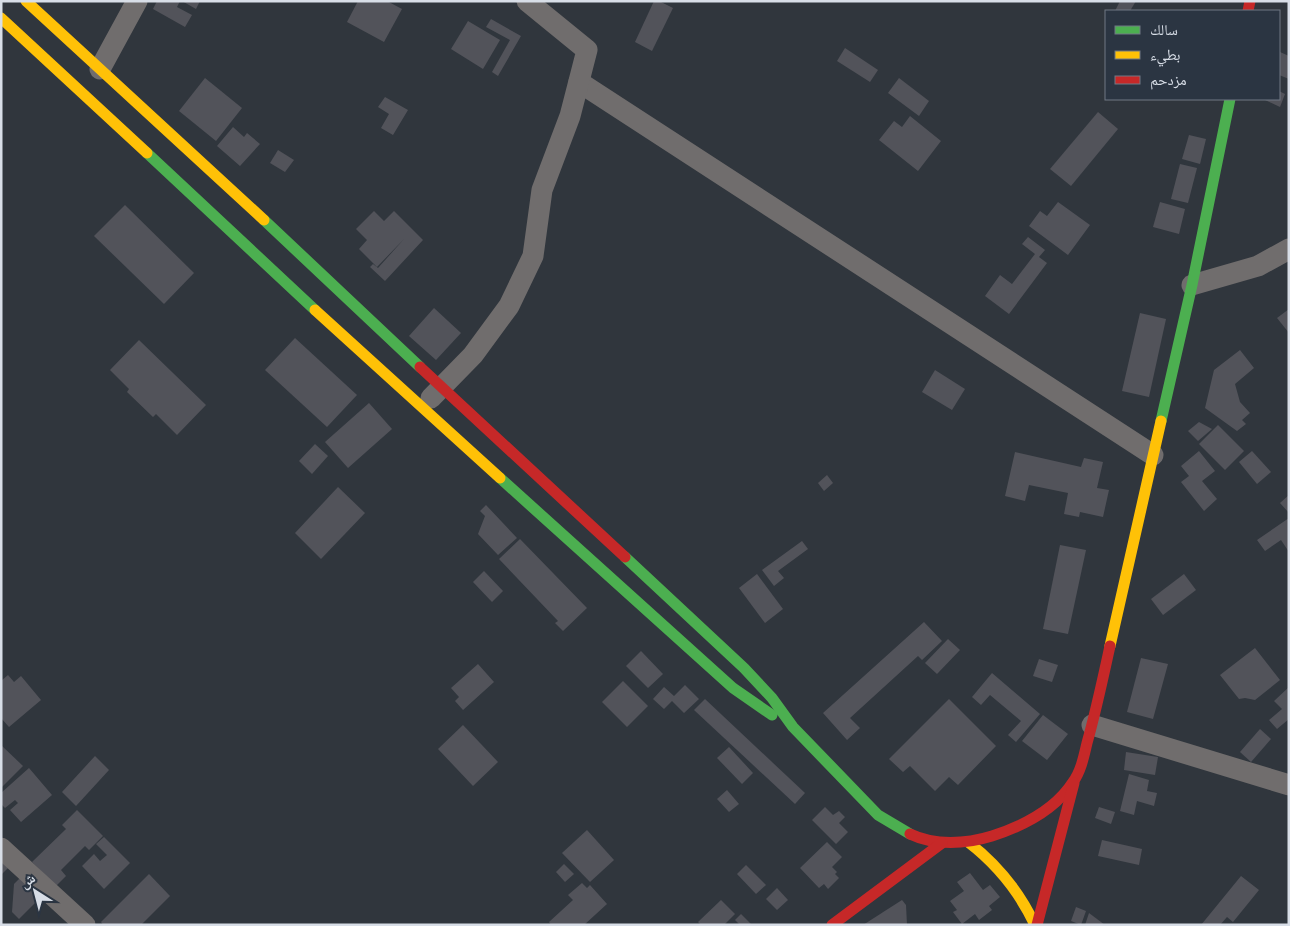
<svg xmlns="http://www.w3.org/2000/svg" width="1290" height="926" viewBox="0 0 1290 926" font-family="Montserrat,'Noto Naskh Arabic',sans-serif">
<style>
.building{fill:#52535a}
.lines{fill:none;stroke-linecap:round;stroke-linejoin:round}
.street{stroke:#706d6d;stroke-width:21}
.fast{stroke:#4caf50;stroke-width:11}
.slow{stroke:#ffc107;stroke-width:11}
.jam{stroke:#c62828;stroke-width:11}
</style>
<rect width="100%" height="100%" fill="#30363d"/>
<g class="building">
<path d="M157,1H180L177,7L192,15L185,27L153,9Z"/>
<path d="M182,1H200L196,9Z"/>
<path d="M358,1H387L402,9L384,42L347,22Z"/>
<path d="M654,1H659L673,8L652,51L635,42Z"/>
<path d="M1120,1H1136L1130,11H1115Z"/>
<path d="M491,19L521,36L498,76L492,72L510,40L486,27Z"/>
<path d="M468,21L500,40L483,69L451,49Z"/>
<path d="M845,48L878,70L870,82L837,61Z"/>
<path d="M1280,52L1289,56V79L1279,75Z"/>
<path d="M205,78L242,108L216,141L179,111Z"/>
<path d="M899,78L929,101L919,116L888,93Z"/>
<path d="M1279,91L1285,94L1280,107L1265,100V99H1279Z"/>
<path d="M385,97L408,110L393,135L381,128L389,114L378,107Z"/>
<path d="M1098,112L1118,129L1071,186L1050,169Z"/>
<path d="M910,116L941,141L918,171L879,140L894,121L902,127Z"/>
<path d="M233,127L244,137L247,133L260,144L240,166L217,146Z"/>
<path d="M1189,135L1206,139L1200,164L1182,159Z"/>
<path d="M278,150L294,160L285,172L270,163Z"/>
<path d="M1180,164L1197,168L1188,203L1171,199Z"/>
<path d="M1058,202L1090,225L1068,255L1029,226L1040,211L1047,216Z"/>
<path d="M1160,202L1185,209L1179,234L1153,227Z"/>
<path d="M125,205L194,273L164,304L94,236Z"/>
<path d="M374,211L384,221L394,211L423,240L385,281L370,267L373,264L378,268L404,239L377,267L359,249L367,240L356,229Z"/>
<path d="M1028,237L1045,250L1039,257L1047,263L1009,314L985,296L1000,275L1012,284L1035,254L1022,244Z"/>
<path d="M434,308L461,333L436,360L409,336Z"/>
<path d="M1289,309V333L1277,318Z"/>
<path d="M1140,313L1166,319L1149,397L1122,391Z"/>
<path d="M295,338L357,395L327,427L265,370Z"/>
<path d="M139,340L206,405L177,435L156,414L153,417L127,392L129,389L110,370Z"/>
<path d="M1240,350L1254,368L1235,384L1240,402L1250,413L1242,420L1246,424L1237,431L1205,408L1214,370Z"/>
<path d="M935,370L965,389L952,410L922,392Z"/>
<path d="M369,403L392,429L348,468L325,442Z"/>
<path d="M1199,422L1212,429L1198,441L1188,431Z"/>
<path d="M1218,425L1244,451L1225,470L1199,444Z"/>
<path d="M315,444L328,456L312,474L299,461Z"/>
<path d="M1199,451L1215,471L1202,481L1217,499L1204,511L1181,482L1189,476L1181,466Z"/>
<path d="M1252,451L1271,472L1257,484L1239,462Z"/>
<path d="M1015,452L1081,467L1084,458L1103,462L1097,488L1109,490L1103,517L1080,512L1079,517L1064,514L1068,493L1029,485L1025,501L1005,496Z"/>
<path d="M827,475L833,483L824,491L818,483Z"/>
<path d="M338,487L365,513L321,559L295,533Z"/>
<path d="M1289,495V513L1280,503Z"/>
<path d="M486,505L517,538L498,555L478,534L485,516L480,511Z"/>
<path d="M1289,518V552L1281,540L1265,551L1257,540Z"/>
<path d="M520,539L587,608L563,631L555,623L558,621L499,559Z"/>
<path d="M802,541L808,549L778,571L784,578L774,586L762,570Z"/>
<path d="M1060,545L1086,550L1068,634L1043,629Z"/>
<path d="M484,571L503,591L492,602L473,582Z"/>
<path d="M757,574L783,609L765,623L739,588Z"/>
<path d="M1184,574L1196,590L1163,615L1151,599Z"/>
<path d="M924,622L942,641L922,660L918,656L850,718L860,728L847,740L823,713Z"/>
<path d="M948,639L960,650L937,674L925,663Z"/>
<path d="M1255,648L1280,680L1255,700L1245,698L1239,699L1220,675Z"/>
<path d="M641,651L663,674L648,688L626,666Z"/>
<path d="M1141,658L1168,664L1153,719L1127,712Z"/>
<path d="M1039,659L1058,665L1052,682L1033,676Z"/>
<path d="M478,664L494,682L463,710L455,701L459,697L451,688Z"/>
<path d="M992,673L1040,714L1016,742L1008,735L1021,721L990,695L981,705L972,697Z"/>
<path d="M8,675L14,682L21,676L41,700L9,727L1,718V681Z"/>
<path d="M623,681L648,706L627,727L602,702Z"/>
<path d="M685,685L699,699L684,713L672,701L664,709L653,699L664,687L674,696Z"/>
<path d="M1289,687V719L1277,729L1269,720L1282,709L1274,701Z"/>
<path d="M705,699L805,793L795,804L694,710Z"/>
<path d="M949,699L996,746L958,785L949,777L935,791L910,766L903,772L889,759Z"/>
<path d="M1043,715L1068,734L1047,760L1022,741Z"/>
<path d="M463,725L498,762L473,786L438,749Z"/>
<path d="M1260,729L1271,739L1251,762L1240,752Z"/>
<path d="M1,745L23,766L1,788Z"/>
<path d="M729,747L753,773L742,784L717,758Z"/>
<path d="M1126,752L1158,757L1155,775L1124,770Z"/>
<path d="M95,756L109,770L76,806L62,792Z"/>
<path d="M29,768L52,795L21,822L10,810L18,803L15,800L5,808L1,804V793Z"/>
<path d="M1129,774L1149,780L1147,791L1157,793L1154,806L1137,801L1134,815L1120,811Z"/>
<path d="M727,790L739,804L729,812L717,799Z"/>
<path d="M825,807L833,815L839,811L845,817L839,823L848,832L836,844L812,820Z"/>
<path d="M1099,807L1115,812L1111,824L1095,818Z"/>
<path d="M77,810L103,836L89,850L85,846L61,870L66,876L56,886L32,862L66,829L62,825Z"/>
<path d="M587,830L614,860L590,882L562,853Z"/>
<path d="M104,837L130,863L104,889L82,866L94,854L100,861L107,855L96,844Z"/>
<path d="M1102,840L1142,849L1139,865L1098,856Z"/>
<path d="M827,842L842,857L832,867L837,872L835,874L839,878L828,889L824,884L819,888L800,868Z"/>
<path d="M1,860L9,867L1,875Z"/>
<path d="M564,864L574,874L565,882L556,872Z"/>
<path d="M746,865L766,885L756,894L737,874Z"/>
<path d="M970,873L983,890L990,885L1000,897L989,906L992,910L979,920L975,914L962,924L953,912L957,910L950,901L964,891L957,882Z"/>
<path d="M149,874L170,896L141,925H103L101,922Z"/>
<path d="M1241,876L1259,890L1233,922L1227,917L1220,925H1201Z"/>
<path d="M20,878L40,898L19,919L12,912L14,884Z"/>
<path d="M582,883L587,888L590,885L607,904L584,925H551L549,922L573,900L568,895Z"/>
<path d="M777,888L788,900L777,910L766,899Z"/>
<path d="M721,900L735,914L724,925H701L698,922Z"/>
<path d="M902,900L906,905L907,925H863Z"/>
<path d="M1076,907L1086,911L1081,925L1071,921Z"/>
<path d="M1089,913L1105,925H1085Z"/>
<path d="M741,914L752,925H740L735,920Z"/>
</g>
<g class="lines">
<g class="street">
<path d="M100,69L137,1"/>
<path d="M579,82L1153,455"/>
<path d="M1192,285L1258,266L1289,249"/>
<path d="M431,398L473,355L509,306L533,256L542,190L570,116L587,50L527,1"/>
<path d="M1092,725L1289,785"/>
<path d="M1,848L85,925"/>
</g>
<g class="fast">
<path d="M147,153L315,310"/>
<path d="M264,220L420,367"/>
<path d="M1161,421L1192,285L1230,99"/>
<path d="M500,478L733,688L772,715"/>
<path d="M625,557L744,668L772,698L793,727L878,815L910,834"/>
</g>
<g class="slow">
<path d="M26,1L264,220"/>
<path d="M1,18L147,153"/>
<path d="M315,310L500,478"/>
<path d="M1110,646L1161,421"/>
<path d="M968,842C998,865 1019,891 1035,925"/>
</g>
<g class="jam">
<path d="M1248,11L1250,1"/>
<path d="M420,367L625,557"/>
<path d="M910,834C935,846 966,844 992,836C1023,826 1055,810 1073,782C1081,771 1084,756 1087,743C1096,711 1103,678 1110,646"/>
<path d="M832,925L942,843"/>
<path d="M1037,925L1074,783"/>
</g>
</g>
<rect width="1290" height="926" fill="none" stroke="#d8dee7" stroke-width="5"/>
<rect x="1105" y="10" width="175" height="90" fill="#2b3542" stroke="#707984"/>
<rect x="1115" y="26" width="25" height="8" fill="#4caf50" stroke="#707984"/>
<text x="1150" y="35" font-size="15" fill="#d8dee7">سالك</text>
<rect x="1115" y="51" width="25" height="8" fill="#ffc107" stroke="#707984"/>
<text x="1150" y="60" font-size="15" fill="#d8dee7">بطيء</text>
<rect x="1115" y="76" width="25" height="8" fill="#c62828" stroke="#707984"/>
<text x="1150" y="85" font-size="15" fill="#d8dee7">مزدحم</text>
<g transform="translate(35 891) rotate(324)" stroke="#2b3542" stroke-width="4" paint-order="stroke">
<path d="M0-4L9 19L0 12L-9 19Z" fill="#d8dee7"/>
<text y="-8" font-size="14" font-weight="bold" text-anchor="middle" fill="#d8dee7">ش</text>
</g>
</svg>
